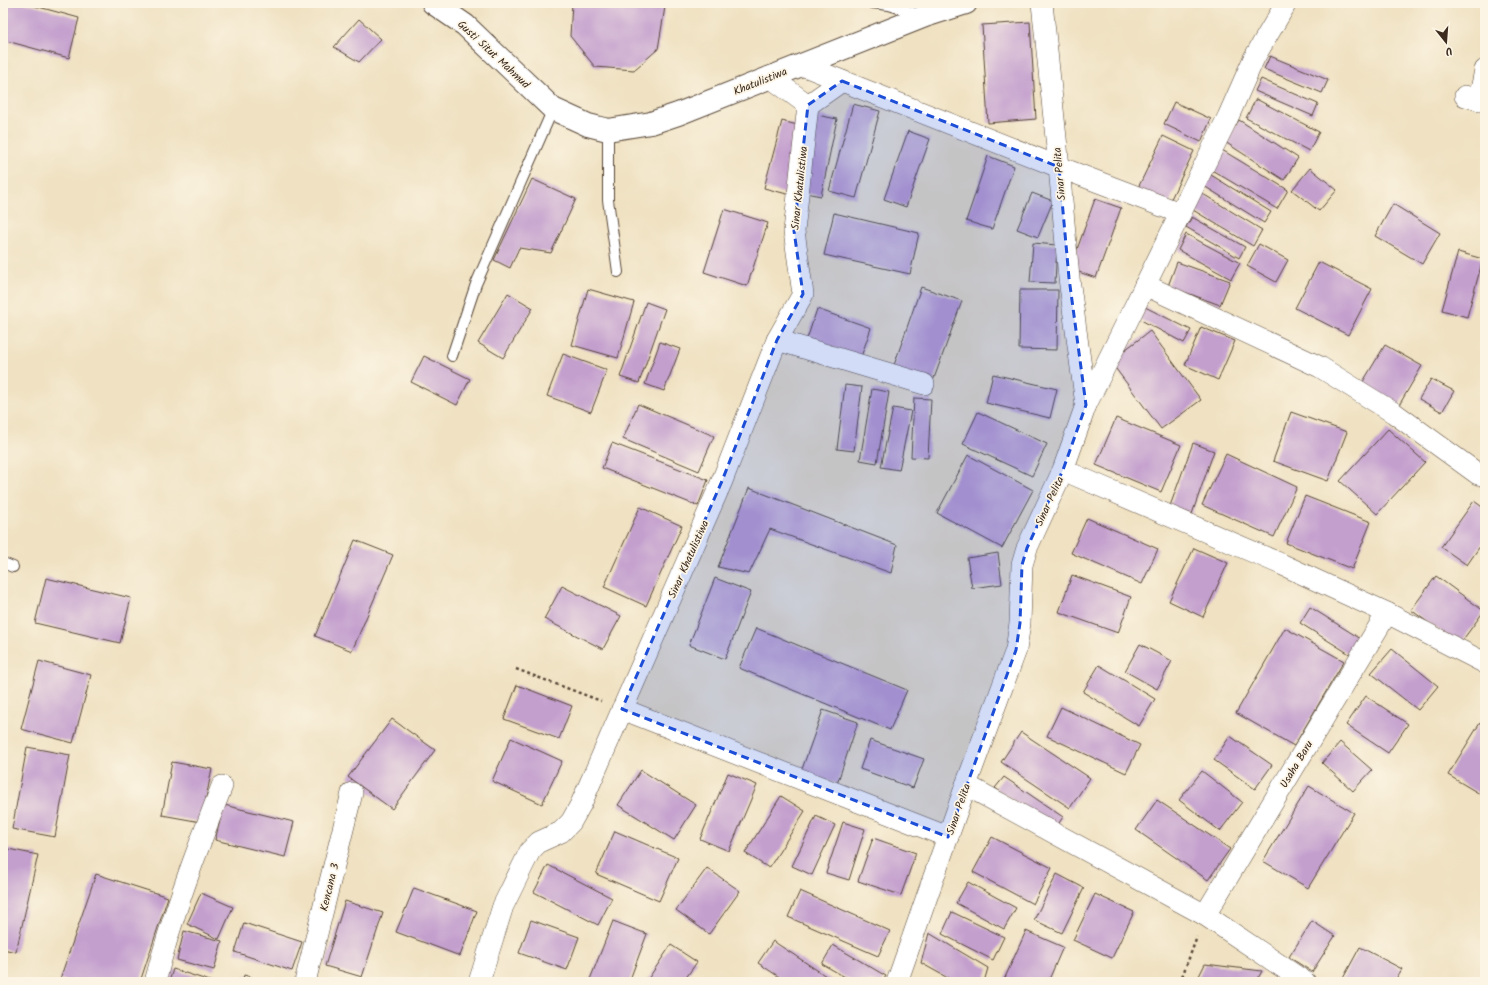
<svg xmlns="http://www.w3.org/2000/svg" width="1488" height="985" viewBox="0 0 1488 985" font-family="Kalam,sans-serif">
<style>
.building{fill:#c39fce}
.lines{fill:none;stroke-linecap:round;stroke-linejoin:round}
.lane-casing{stroke:#564536;stroke-width:12}
.street-casing{stroke:#564536;stroke-width:22}
.highway-casing{stroke:#564536;stroke-width:24}
.path{stroke:#564536;stroke-width:2.5;stroke-dasharray:3 3;stroke-linecap:butt}
.lane{stroke:#fff;stroke-width:10}
.street{stroke:#fff;stroke-width:21}
.highway{stroke:#fff;stroke-width:22}
.marked{fill:#1d4ed8;fill-opacity:0.2;stroke:#1d4ed8;stroke-width:3;stroke-dasharray:8 5;stroke-linejoin:round}
.labels{text-anchor:middle;stroke-width:3.5;stroke-linejoin:round;paint-order:stroke}
.street-label{font-size:11px;fill:#3b2a1e;stroke:#fcf5e5}
</style>
<rect width="100%" height="100%" fill="#fcf5e5"/>
<filter id="ink" filterUnits="userSpaceOnUse"><feTurbulence type="fractalNoise" baseFrequency=".025" numOctaves="2"/><feDisplacementMap in="SourceGraphic" scale="8" xChannelSelector="R" yChannelSelector="G"/><feConvolveMatrix kernelMatrix="1 2 1 2 8 2 1 2 1" color-interpolation-filters="sRGB"/></filter>
<filter id="wash" filterUnits="userSpaceOnUse"><feTurbulence type="fractalNoise" baseFrequency=".012" numOctaves="4" result="noise"/><feDisplacementMap in="SourceGraphic" scale="16" xChannelSelector="R" yChannelSelector="G"/><feGaussianBlur stdDeviation="0.9" result="paint"/><feColorMatrix in="noise" values="0 0 0 0 0 0 0 0 0 0 0 0 0 0 0 0 0 1.4 0 .05"/><feComposite in="paint" operator="in"/></filter>
<g filter="url(#wash)">
<rect width="100%" height="100%" fill="#efe1c1"/>
<g id="blocks">
<g class="building">
<path d="M3,3H24L79,18L69,58L3,40Z"/>
<path d="M572,3H678L665,7L658,49L634,70L595,67L570,36Z"/>
<path d="M359,19L381,39L359,62L334,47Z"/>
<path d="M1030,22L1036,119L988,123L982,25Z"/>
<path d="M1270,56L1328,80L1322,93L1264,69Z"/>
<path d="M1261,79L1318,104L1313,116L1255,91Z"/>
<path d="M1256,99L1319,132L1309,151L1246,118Z"/>
<path d="M1174,102L1211,119L1201,142L1164,124Z"/>
<path d="M853,104L880,111L856,198L829,191Z"/>
<path d="M817,115L837,119L821,196L801,192Z"/>
<path d="M1239,120L1298,158L1284,180L1225,142Z"/>
<path d="M782,121L805,127L787,194L764,188Z"/>
<path d="M908,131L930,139L906,207L884,199Z"/>
<path d="M1163,136L1194,151L1168,205L1137,190Z"/>
<path d="M1222,150L1288,190L1277,209L1210,169Z"/>
<path d="M988,156L1014,166L992,229L966,221Z"/>
<path d="M1310,168L1337,190L1319,211L1292,190Z"/>
<path d="M1211,175L1271,212L1264,223L1204,186Z"/>
<path d="M532,179L576,199L551,253L519,248L510,268L494,260Z"/>
<path d="M1198,191L1262,230L1253,246L1188,207Z"/>
<path d="M1032,193L1053,201L1038,237L1017,229Z"/>
<path d="M1095,199L1121,208L1096,278L1070,269Z"/>
<path d="M1393,204L1440,233L1422,264L1375,236Z"/>
<path d="M724,209L768,223L747,286L704,272Z"/>
<path d="M834,213L919,233L910,274L824,255Z"/>
<path d="M1192,217L1245,247L1239,258L1186,227Z"/>
<path d="M1186,234L1240,263L1231,279L1178,250Z"/>
<path d="M1033,243L1057,245L1055,283L1030,282Z"/>
<path d="M1259,244L1288,260L1276,282L1247,266Z"/>
<path d="M1458,252L1483,259L1467,317L1442,310Z"/>
<path d="M1177,262L1230,281L1220,305L1168,286Z"/>
<path d="M1319,262L1372,289L1348,335L1295,308Z"/>
<path d="M921,287L962,301L932,384L892,371Z"/>
<path d="M588,289L634,302L618,358L572,345Z"/>
<path d="M1020,290H1058L1057,350L1019,349Z"/>
<path d="M508,293L533,308L503,358L478,343Z"/>
<path d="M646,302L665,309L639,383L620,377Z"/>
<path d="M1145,307L1191,330L1184,343L1139,319Z"/>
<path d="M817,309L871,328L861,357L807,339Z"/>
<path d="M1201,327L1235,341L1218,380L1185,365Z"/>
<path d="M1150,331L1201,400L1161,429L1110,361Z"/>
<path d="M660,342L680,349L664,391L645,384Z"/>
<path d="M1385,345L1422,366L1398,407L1361,385Z"/>
<path d="M563,354L607,370L591,412L547,396Z"/>
<path d="M424,356L470,379L457,405L411,382Z"/>
<path d="M993,374L1057,389L1050,418L986,403Z"/>
<path d="M1431,379L1454,391L1442,412L1419,399Z"/>
<path d="M845,385L862,387L854,451L837,449Z"/>
<path d="M872,389L889,392L877,463L860,460Z"/>
<path d="M914,398L931,399L928,458L911,457Z"/>
<path d="M638,404L714,436L699,471L623,439Z"/>
<path d="M893,408L911,411L899,470L881,467Z"/>
<path d="M978,412L1047,444L1032,476L963,444Z"/>
<path d="M1291,412L1347,432L1328,481L1273,461Z"/>
<path d="M1116,418L1181,445L1161,492L1096,465Z"/>
<path d="M1388,429L1425,462L1377,514L1340,481Z"/>
<path d="M612,443L708,480L698,506L602,468Z"/>
<path d="M1193,443L1214,451L1192,514L1170,506Z"/>
<path d="M1226,454L1297,487L1274,537L1202,505Z"/>
<path d="M968,455L1033,490L1002,548L937,513Z"/>
<path d="M749,488L897,545L891,573L770,529L749,574L718,567Z"/>
<path d="M1305,496L1371,522L1352,569L1286,543Z"/>
<path d="M1474,501L1485,509V539L1467,565L1441,547Z"/>
<path d="M640,507L682,526L646,606L604,587Z"/>
<path d="M1087,518L1158,549L1142,584L1071,553Z"/>
<path d="M355,540L393,555L352,651L315,636Z"/>
<path d="M1194,548L1228,563L1203,617L1169,601Z"/>
<path d="M998,553L1002,584L972,588L967,558Z"/>
<path d="M1072,575L1131,597L1118,633L1059,612Z"/>
<path d="M1436,576L1484,611L1459,645L1411,610Z"/>
<path d="M46,578L131,598L120,643L35,623Z"/>
<path d="M715,578L751,592L725,659L689,645Z"/>
<path d="M562,586L621,616L603,649L544,619Z"/>
<path d="M1310,607L1361,639L1351,655L1300,623Z"/>
<path d="M756,628L907,690L890,730L739,668Z"/>
<path d="M1285,628L1344,661L1294,746L1236,713Z"/>
<path d="M1140,644L1172,661L1157,689L1125,671Z"/>
<path d="M1392,649L1438,686L1418,710L1371,673Z"/>
<path d="M39,661L91,675L73,743L21,729Z"/>
<path d="M1099,665L1155,699L1139,726L1083,692Z"/>
<path d="M517,685L572,706L559,739L504,719Z"/>
<path d="M1366,696L1408,724L1388,753L1346,725Z"/>
<path d="M1061,707L1140,745L1126,773L1047,736Z"/>
<path d="M823,710L858,722L837,784L801,772Z"/>
<path d="M392,719L435,750L392,809L348,777Z"/>
<path d="M1480,723L1485,726V797L1448,775Z"/>
<path d="M1021,732L1090,778L1070,808L1001,762Z"/>
<path d="M1230,736L1272,765L1255,789L1214,760Z"/>
<path d="M511,738L562,761L542,804L492,781Z"/>
<path d="M870,740L924,759L913,788L860,769Z"/>
<path d="M1340,742L1372,770L1353,791L1322,763Z"/>
<path d="M27,747L70,755L55,837L12,829Z"/>
<path d="M172,762L212,769L201,822L162,815Z"/>
<path d="M641,770L696,805L674,840L618,805Z"/>
<path d="M1202,771L1242,802L1220,831L1179,800Z"/>
<path d="M728,773L757,785L729,851L700,839Z"/>
<path d="M1004,777L1063,817L1055,829L995,788Z"/>
<path d="M1309,786L1354,813L1308,888L1263,861Z"/>
<path d="M781,796L805,811L769,868L745,853Z"/>
<path d="M1157,800L1230,849L1208,880L1136,830Z"/>
<path d="M224,805L294,822L285,857L215,840Z"/>
<path d="M816,816L835,825L812,875L792,866Z"/>
<path d="M843,822L865,829L849,880L826,873Z"/>
<path d="M615,831L678,858L659,901L596,874Z"/>
<path d="M992,837L1052,868L1033,904L973,872Z"/>
<path d="M873,838L916,853L901,895L858,881Z"/>
<path d="M3,848L38,855L16,952L3,949Z"/>
<path d="M548,865L612,898L598,925L534,892Z"/>
<path d="M707,868L740,891L709,934L676,910Z"/>
<path d="M96,874L168,897L140,982H69L60,979Z"/>
<path d="M1057,874L1084,888L1062,933L1034,920Z"/>
<path d="M968,882L1016,908L1004,929L956,903Z"/>
<path d="M414,888L477,911L460,956L396,932Z"/>
<path d="M800,891L890,931L878,956L788,917Z"/>
<path d="M201,893L233,907L219,939L187,924Z"/>
<path d="M1095,894L1134,912L1112,958L1073,940Z"/>
<path d="M345,901L383,913L362,977L325,966Z"/>
<path d="M952,912L1004,937L993,960L942,934Z"/>
<path d="M531,920L579,937L567,970L519,953Z"/>
<path d="M613,921L647,934L629,982H589Z"/>
<path d="M1312,921L1335,936L1312,972L1289,957Z"/>
<path d="M244,923L302,942L292,971L235,952Z"/>
<path d="M184,931L222,941L214,970L177,960Z"/>
<path d="M1026,931L1063,947L1048,982H1003Z"/>
<path d="M929,933L988,968L984,982H955L921,963Z"/>
<path d="M773,941L835,982H787L758,963Z"/>
<path d="M671,945L697,962L683,982H646Z"/>
<path d="M833,945L886,976L882,982H854L822,964Z"/>
<path d="M1360,947L1402,969L1394,982H1341Z"/>
<path d="M1205,964L1262,971L1256,982H1196Z"/>
<path d="M173,969L213,982H169Z"/>
<path d="M244,975L268,982H242Z"/>
</g>
</g>
</g>
<g filter="url(#ink)">
<use href="#blocks" fill-opacity="0" stroke="#564536" stroke-width="1"/>
<g class="lines">
<defs>
<g id="lane">
<path d="M872,3L889,5L921,15"/>
<path d="M608,130V200L618,272"/>
<path d="M452,356L476,284L553,109"/>
<path d="M3,563L13,567"/>
</g>
<g id="street">
<path d="M802,65L1059,167L1180,213"/>
<path d="M770,77L808,105"/>
<path d="M1465,96L1479,100L1485,70"/>
<path d="M808,105L842,81"/>
<path d="M1145,285L1320,367L1394,413L1478,474L1485,476"/>
<path d="M777,340L924,384"/>
<path d="M1086,405L1228,117L1254,58L1284,7L1285,3"/>
<path d="M1063,470L1281,564L1387,613L1485,663"/>
<path d="M622,709L948,837"/>
<path d="M966,785L1205,915L1305,982"/>
<path d="M1205,915L1387,613"/>
<path d="M155,982C172,915 197,850 222,786"/>
<path d="M305,982L352,793"/>
<path d="M479,982L503,906L530,851L539,842L561,832L571,822L581,804L722,481L777,340L803,294L794,231L808,105"/>
<path d="M897,982L966,785L1016,650L1020,623L1022,565L1027,548L1063,470L1086,405L1069,278L1059,167L1042,3"/>
</g>
<path id="highway" d="M433,3L465,25L553,109L588,125L608,130L651,123L678,114L925,16L966,3"/>
</defs>
<use href="#lane" class="lane-casing"/>
<use href="#street" class="street-casing"/>
<use href="#highway" class="highway-casing"/>
<g class="path">
<path d="M516,669L601,701"/>
<path d="M1180,982L1197,937"/>
</g>
<use href="#lane" class="lane"/>
<use href="#street" class="street"/>
<use href="#highway" class="highway"/>
</g>
</g>
<path class="marked" d="M842,81L1059,167L1069,278L1086,405L1063,470L1027,548L1022,565L1020,623L1016,650L948,837L622,709L722,481L777,340L803,294L794,231L808,105Z"/>
<g class="labels">
<g class="street-label">
<text transform="translate(494 54) rotate(43)" y="4">Gusti Situt Mahmud</text>
<text transform="translate(760 81) rotate(-22)" y="4">Khatulistiwa</text>
<text transform="translate(1059 174) rotate(-95)" y="4">Sinar Pelita</text>
<text transform="translate(799 188) rotate(-84)" y="4">Sinar Khatulistiwa</text>
<text transform="translate(1049 501) rotate(-65)" y="4">Sinar Pelita</text>
<text transform="translate(688 559) rotate(-66)" y="4">Sinar Khatulistiwa</text>
<text transform="translate(1296 764) rotate(-59)" y="4">Usaha Baru</text>
<text transform="translate(958 809) rotate(-71)" y="4">Sinar Pelita</text>
<text transform="translate(329 887) rotate(-76)" y="4">Kencana 3</text>
</g>
</g>
<rect width="1488" height="985" fill="none" stroke="#fcf5e5" stroke-width="16"/>
<g transform="translate(1446 42) rotate(163)" stroke="#fcf5e5" stroke-width="3" paint-order="stroke">
<path d="M0-3L7 15L0 10L-7 15Z" fill="#3b2a1e"/>
<text y="-6" font-size="11" font-weight="bold" text-anchor="middle" fill="#3b2a1e">U</text>
</g>
</svg>
